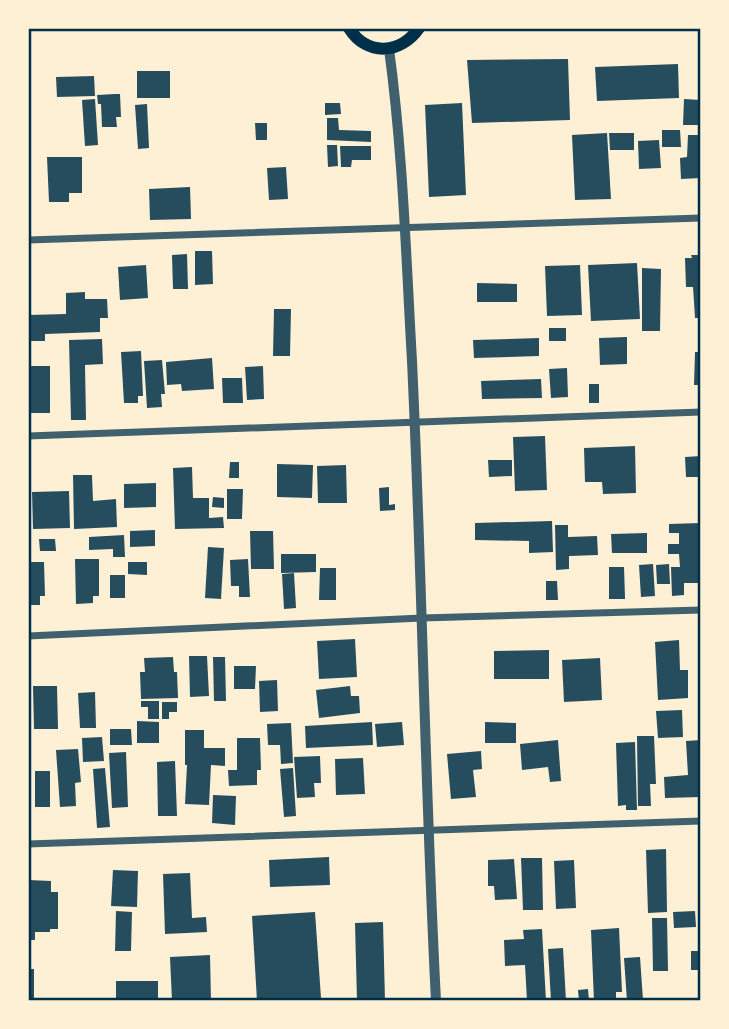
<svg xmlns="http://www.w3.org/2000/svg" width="729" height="1029" viewBox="0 0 729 1029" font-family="Helvetica,sans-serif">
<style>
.building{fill:#264d5e}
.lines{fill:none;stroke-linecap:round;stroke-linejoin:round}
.minor{stroke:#3f606c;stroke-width:7}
.tertiary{stroke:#3f606c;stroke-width:10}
.secondary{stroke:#003049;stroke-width:12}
.neatline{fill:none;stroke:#003049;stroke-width:2.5}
</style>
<rect width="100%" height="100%" fill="#fdf0d5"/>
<g class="building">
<path d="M568,59L570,120L472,123L467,60Z"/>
<path d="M678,64L679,98L597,101L595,67Z"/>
<rect x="137" y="71" width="33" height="27"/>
<path d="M94,76L95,96L57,97L56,77Z"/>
<path d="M115,94H120L121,117H116L117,127H102L101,104H98L97,95Z"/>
<path d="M95,99L98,145L85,146L82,100Z"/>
<path d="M684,99L701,100V125H683Z"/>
<path d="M325,103H340L341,114L325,115Z"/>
<path d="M462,103L466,195L429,197L425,105Z"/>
<path d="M147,104L149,148L138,149L135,105Z"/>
<path d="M327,118H338L339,130L371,131V142L327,140Z"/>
<path d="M255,123H267V140H256Z"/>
<path d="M662,130H680L681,147H662Z"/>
<path d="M607,133L611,199L575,200L572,135Z"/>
<path d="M609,133H634V150H610Z"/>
<path d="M688,135H701V178L681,179L680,158L687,157Z"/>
<path d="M659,140L661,168L639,169L638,141Z"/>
<path d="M327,145H337L338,166L328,167Z"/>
<path d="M340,146H371V160H352L351,167H341Z"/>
<path d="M47,157H82V193H69V202H49Z"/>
<path d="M286,167L288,199L269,200L267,168Z"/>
<path d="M190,187L191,219L150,220L149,189Z"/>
<path d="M195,251H212L213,284L195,285Z"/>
<path d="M187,254L188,289H173L172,255Z"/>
<path d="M691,255H701V318H695L693,287H686L685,258H692Z"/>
<path d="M637,263L640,319L591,321L588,265Z"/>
<path d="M146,265L148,298L120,300L118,267Z"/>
<path d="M580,265L582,315L547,316L545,266Z"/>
<path d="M642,268L661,269L660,331H642Z"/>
<path d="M477,283L517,284V302H477Z"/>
<path d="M85,292V299H107L108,318H100V332L45,334V341H28V315L66,314V293Z"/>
<path d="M274,309H291L290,356H273Z"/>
<rect x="549" y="328" width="17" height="13"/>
<path d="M627,337V364L600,365L599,338Z"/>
<path d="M539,338V356L474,358L473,340Z"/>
<path d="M102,339L103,364L85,365L86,420H71L69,340Z"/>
<path d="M141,351L143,396H138V403H124L121,352Z"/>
<path d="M695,352H701V385H694Z"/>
<path d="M212,358L214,389L182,391L181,384L167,385L166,362Z"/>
<path d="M162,360L165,394H161L162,407L147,408L144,361Z"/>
<rect x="28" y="366" width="22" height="47"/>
<path d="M263,366L264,399L247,400L245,367Z"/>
<path d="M567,368L568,397L551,398L549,369Z"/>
<path d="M222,378H242L243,403H223Z"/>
<path d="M541,379L542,398L482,399L481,381Z"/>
<rect x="589" y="384" width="10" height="19"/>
<path d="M545,436L547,490L515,491L513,437Z"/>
<path d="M635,446L636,493L603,494L602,482H585L584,448Z"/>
<path d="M701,456V477H686L685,457Z"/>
<path d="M488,460H512V476L489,477Z"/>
<path d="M230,462H239V478H229Z"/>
<path d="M277,464L313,465L312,498L277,497Z"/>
<path d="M346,465L347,503H318L317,466Z"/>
<path d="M192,467L193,498H209V518L223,517L224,528L175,529L173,468Z"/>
<path d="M73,475H92L93,501L116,499L117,527L74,529Z"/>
<path d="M156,483V507L124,508V484Z"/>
<path d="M389,487V505L395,504V510L380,511L379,488Z"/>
<path d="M227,489H243L242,519H227Z"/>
<path d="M69,491L70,528L33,529L32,492Z"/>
<path d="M213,497L224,498V508L212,507Z"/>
<path d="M552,521L553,552L529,553V541L475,540V523Z"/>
<path d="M701,523L699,583H684V595L672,596L671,567H680L679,554H668V544H679V533H669V524Z"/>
<path d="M555,525H568V537L597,536L598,555L569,556V569L556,570Z"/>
<path d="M155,530V546L130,547V531Z"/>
<path d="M250,531H273L274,569H251Z"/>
<path d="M647,533V553H612L611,534Z"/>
<path d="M124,535L125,557H113V549L89,550V537Z"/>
<path d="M39,539H55L56,551H40Z"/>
<path d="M208,547L224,548L221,599L205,598Z"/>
<path d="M281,554H316V572L281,573Z"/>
<path d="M75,559H99V596H93V603L76,604Z"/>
<path d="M248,559L250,597H239V586H231L230,560Z"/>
<path d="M28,562H44L45,596H40V605H30V596H28Z"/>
<path d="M128,562H147V575L128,574Z"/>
<path d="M653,564L655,596L641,597L639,565Z"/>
<path d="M669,564L670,584H657L656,565Z"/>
<path d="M609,567H624L625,599H609Z"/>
<path d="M320,568H336V600H319Z"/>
<path d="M294,573L296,608L284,609L282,574Z"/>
<rect x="110" y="575" width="15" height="23"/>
<path d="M546,581H557L558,600H546Z"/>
<path d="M355,639L357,677L319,679L317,641Z"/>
<path d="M679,640L680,670H688V698L658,700L655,642Z"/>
<path d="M549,650V679H494V651Z"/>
<path d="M189,656H207L209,696L190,697Z"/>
<path d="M173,657L174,672H177L178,698L141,699L140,672H145L144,658Z"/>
<path d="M213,657H225L226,701H214Z"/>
<path d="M600,658L602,700L564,702L562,660Z"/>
<path d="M234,666H256L255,689H234Z"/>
<path d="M277,680L278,711L260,712L259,681Z"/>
<path d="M33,686H57L58,729H34Z"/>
<path d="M350,686L351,696H359L360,713L319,718L316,690Z"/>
<path d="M95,692L96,728H80L78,693Z"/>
<path d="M141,701H159V719H148V707H141Z"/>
<path d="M162,702H177V712H169V719H162Z"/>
<path d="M682,710L683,737L658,738L656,711Z"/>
<path d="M137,721L159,722V743H137Z"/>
<path d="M372,722L373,745L306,748L305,726Z"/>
<path d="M402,722L404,745L377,747L375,724Z"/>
<path d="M485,722L516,723V743H485Z"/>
<path d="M291,723L293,763L281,764L280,745H268L267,724Z"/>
<path d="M110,729H131L132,745H110Z"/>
<path d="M185,730H204V748H225V766L211,765L209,805L185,804L187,765H185Z"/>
<path d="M637,736H654L656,784H650L651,806H638Z"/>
<path d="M102,737L104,761L83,762L82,738Z"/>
<path d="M237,738H260L261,770H257V785L229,786L228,770H237Z"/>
<path d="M558,740L561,781L550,782L548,767L522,770L520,744Z"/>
<path d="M701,740V797L665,798L664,777L688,775L686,741Z"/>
<path d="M635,742L637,810H626V805L618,806L616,743Z"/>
<path d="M78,749L81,782L75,783L76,806L60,807L56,750Z"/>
<path d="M481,751L482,769L473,770L476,797L451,799L447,754Z"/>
<path d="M126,752L128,807L112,808L109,753Z"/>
<path d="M320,756L321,783H314L315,797L297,798L294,757Z"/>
<path d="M363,758L365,794L336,795L335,759Z"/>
<path d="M175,761L177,816H158L157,762Z"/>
<path d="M28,765H30L31,807H28Z"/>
<path d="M105,768L110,827L97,828L93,769Z"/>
<path d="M293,768L296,816L284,817L280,769Z"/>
<rect x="35" y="771" width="15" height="36"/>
<path d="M213,795L236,796L235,825L212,823Z"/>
<path d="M666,849L667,912L648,913L646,850Z"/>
<path d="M329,857L330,885L270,887L269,860Z"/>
<path d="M521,858H542L543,910H523Z"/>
<path d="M514,859L517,899L495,900L494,886H488V860Z"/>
<path d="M574,860L576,908L556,909L554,861Z"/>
<path d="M113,870L138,871L137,907L111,906Z"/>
<path d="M190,873L192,918L206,917L207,932L165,934L163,874Z"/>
<path d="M28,880L51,881V892H58V929H50V932H35V940H28Z"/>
<path d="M116,911L132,912L131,951H115Z"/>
<path d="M695,911L696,927L674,928L673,912Z"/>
<path d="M315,912L321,998L257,1001L252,916Z"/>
<path d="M652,918H667L668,971H653Z"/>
<path d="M383,922L385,1001H357L355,923Z"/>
<path d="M619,928L622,992H616V1001H594L591,930Z"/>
<path d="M542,929L546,1001H527L525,965L505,966L504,940L524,939L523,930Z"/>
<path d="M563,948L566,1001H551L548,949Z"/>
<path d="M691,951H701V985H699L698,970H691Z"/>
<path d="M210,955L211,1001H172L170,957Z"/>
<path d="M640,957L643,1000L627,1001L624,958Z"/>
<rect x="28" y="969" width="6" height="32"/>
<rect x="116" y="981" width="42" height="20"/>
<path d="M588,989L589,1001H579L578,990Z"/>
</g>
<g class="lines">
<g class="minor">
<path d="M28,240L701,218"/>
<path d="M28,436L701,412"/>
<path d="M28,636L422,618L701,610"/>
<path d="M28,844L701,821"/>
</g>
<path class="tertiary" d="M389,49C403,152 406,257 412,361C422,574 425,788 436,1001"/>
<path class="secondary" d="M349,28C367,57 401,54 419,28"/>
</g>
<rect width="729" height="1029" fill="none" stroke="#fdf0d5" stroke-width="60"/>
<rect x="30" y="30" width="669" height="969" class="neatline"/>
</svg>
